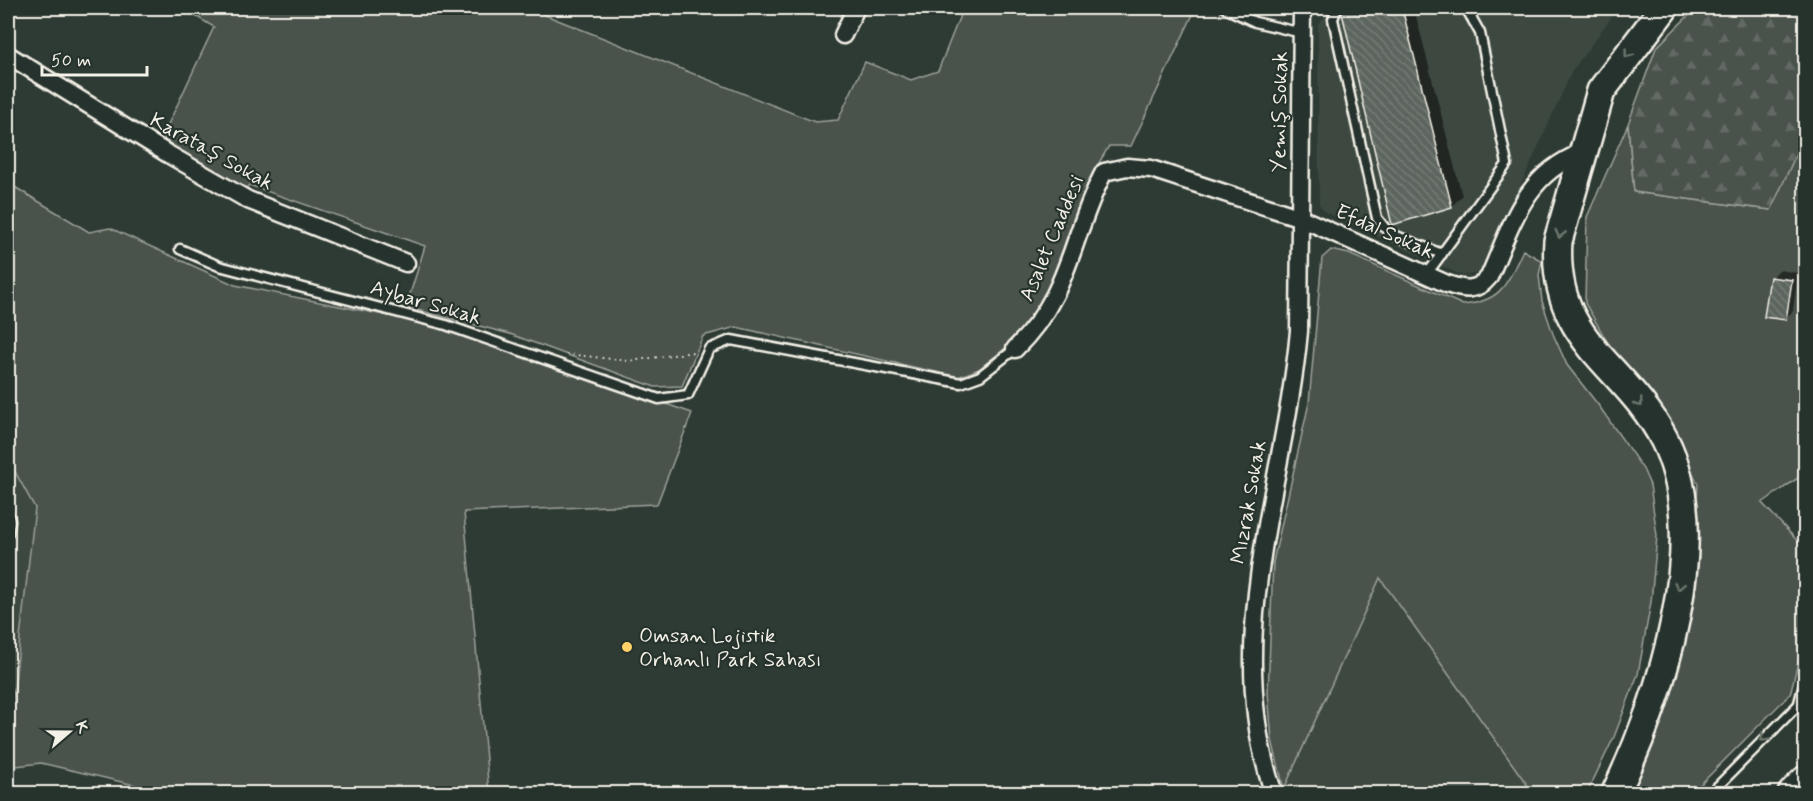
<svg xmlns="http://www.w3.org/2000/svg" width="1813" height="801" viewBox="0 0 1813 801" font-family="Mynerve,sans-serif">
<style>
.built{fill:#3c4841}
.grass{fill:#48524c;stroke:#9ea29a;stroke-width:1.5}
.forest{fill:url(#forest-firs);stroke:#9ea29a;stroke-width:1.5}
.shadow{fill:#0007}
.building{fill:url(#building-back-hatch);stroke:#f4f1e8;stroke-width:1.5}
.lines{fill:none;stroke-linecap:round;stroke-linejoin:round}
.service-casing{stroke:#f4f1e8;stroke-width:13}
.minor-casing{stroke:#f4f1e8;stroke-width:21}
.primary-casing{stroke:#f4f1e8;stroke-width:32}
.motorway-casing{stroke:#f4f1e8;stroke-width:34}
.path{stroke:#f4f1e8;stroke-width:2;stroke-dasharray:1.5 4.5;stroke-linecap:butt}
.service{stroke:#26332d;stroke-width:8}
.minor{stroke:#26332d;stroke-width:16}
.primary{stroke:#26332d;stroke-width:27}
.motorway{stroke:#26332d;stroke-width:30}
.oneway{stroke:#6e766e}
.poi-dot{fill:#ffd166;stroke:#26332d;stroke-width:2}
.labels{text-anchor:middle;stroke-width:4.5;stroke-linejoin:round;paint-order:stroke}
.street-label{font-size:21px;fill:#f4f1e8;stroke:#26332d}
.poi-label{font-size:21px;fill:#f4f1e8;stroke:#26332d;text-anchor:start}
</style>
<defs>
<pattern id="forest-firs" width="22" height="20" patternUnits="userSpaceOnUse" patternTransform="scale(1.5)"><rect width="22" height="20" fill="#48524c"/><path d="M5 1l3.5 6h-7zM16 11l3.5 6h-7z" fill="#636b66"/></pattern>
<pattern id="building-back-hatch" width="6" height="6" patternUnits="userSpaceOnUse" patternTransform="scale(1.5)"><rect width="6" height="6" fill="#5c655e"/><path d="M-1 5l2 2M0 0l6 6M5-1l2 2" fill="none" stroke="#747c75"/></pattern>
</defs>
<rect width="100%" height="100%" fill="#2e3b34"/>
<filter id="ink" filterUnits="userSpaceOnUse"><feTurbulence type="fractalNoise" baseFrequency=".0167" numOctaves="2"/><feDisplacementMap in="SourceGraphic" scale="12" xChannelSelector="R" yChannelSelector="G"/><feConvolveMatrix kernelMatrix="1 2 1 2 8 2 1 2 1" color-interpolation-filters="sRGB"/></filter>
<g filter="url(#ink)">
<g class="built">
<path d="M1332,8H1618L1572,71L1482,272L1463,276L1325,212L1319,204L1318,24Z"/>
<path d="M8,459L35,508L8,742Z"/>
<path d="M1380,577L1533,793L1286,794L1284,789Z"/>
</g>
<g class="grass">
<path d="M182,8H542L540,13L815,122L838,120L865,62L911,80L938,71L963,8H1196L1131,146H1109L1100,161L1047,300L1019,337L979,369L958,377L736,327L703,336L682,386L655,387L510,334L406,307L425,246L249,185L244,190L166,147L164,133L214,27Z"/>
<path d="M1628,124L1634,192L1770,210L1805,134V473L1762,503L1805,549V635L1790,694L1692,793H1632L1661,721L1690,599L1698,484L1671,426L1616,357L1585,303L1587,217Z"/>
<path d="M8,183L89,232L110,228L235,285L444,327L692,413L657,504L464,512L489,793L173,794L41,763L8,767V742L35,508L8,459Z"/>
<path d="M1331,250L1349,254L1463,305C1503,301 1507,283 1523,250L1542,261L1539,275L1542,301L1553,334L1567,365L1599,406L1643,469L1650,485L1657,536L1651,602L1638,674L1614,737L1587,793H1533L1380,578L1284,789L1272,740L1268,693L1273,562L1309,403L1322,258Z"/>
</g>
<path class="forest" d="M1696,8H1805V134L1771,210L1634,192L1628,124L1656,48Z"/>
<g class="shadow">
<path d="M1347,8H1414L1462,196L1452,206L1344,10Z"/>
<path d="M1779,270L1798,273L1793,311L1785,319L1771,278Z"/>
</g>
<g class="building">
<path d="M1351,8H1402L1452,207L1392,225L1342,13L1343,10Z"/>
<path d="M1770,277L1792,280L1786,320L1764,317Z"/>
</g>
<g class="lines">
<defs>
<g id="service">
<path d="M1225,8L1255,22L1302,33"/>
<path d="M1337,8L1333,19L1377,218L1389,233L1442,254"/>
<path d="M180,249L219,266L446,325L659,399L688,395L709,349L731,340L961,383L980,376L1015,349"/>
<path d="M1427,274L1507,164L1480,33L1466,8"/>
<path d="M8,513L10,521L8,533"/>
<path d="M1799,703L1806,676"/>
<path d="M1710,794L1806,697"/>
</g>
<g id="minor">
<path d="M843,35L856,8"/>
<path d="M8,55L168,154L248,200L406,263"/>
<path d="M1015,349C1072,293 1070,236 1104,172L1127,167L1151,169L1301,218L1447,284C1464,290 1477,292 1489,277C1512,225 1524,175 1581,153"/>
<path d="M1274,794C1220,639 1285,485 1299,331L1302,8"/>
</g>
<path id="primary" d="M1615,794C1661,701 1714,537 1664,439C1625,363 1551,343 1558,241L1601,91L1664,8"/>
<path id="motorway" d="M1793,794L1806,781"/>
</defs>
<use href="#service" class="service-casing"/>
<use href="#minor" class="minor-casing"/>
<use href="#primary" class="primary-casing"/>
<use href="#motorway" class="motorway-casing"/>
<path class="path" d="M566,354L630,361L694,352"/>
<use href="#service" class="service"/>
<use href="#minor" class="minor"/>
<use href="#primary" class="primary"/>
<use href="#motorway" class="motorway"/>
</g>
<defs><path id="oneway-chevron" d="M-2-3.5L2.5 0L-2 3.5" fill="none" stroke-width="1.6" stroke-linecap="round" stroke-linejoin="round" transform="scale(1.5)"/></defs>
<g class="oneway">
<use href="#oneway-chevron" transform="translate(1628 54) rotate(127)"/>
<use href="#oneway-chevron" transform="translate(1560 234) rotate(103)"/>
<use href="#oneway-chevron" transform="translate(1639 403) rotate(51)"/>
<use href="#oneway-chevron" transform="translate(1679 586) rotate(101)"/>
<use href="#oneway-chevron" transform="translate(1764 738) rotate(135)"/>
</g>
</g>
<circle class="poi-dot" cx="627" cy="647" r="6"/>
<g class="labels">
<g class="street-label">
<text transform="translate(1279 112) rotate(-89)" y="7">Yemiş Sokak</text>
<text transform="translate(212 151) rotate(29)" y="7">Karataş Sokak</text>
<text transform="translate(1385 231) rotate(24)" y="7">Efdal Sokak</text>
<text transform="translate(1051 238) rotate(-67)" y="7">Asalet Caddesi</text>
<text transform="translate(426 302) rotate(16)" y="7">Aybar Sokak</text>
<text transform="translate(1248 502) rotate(-80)" y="7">Mızrak Sokak</text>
</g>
<g class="poi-label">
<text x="639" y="642">Omsan Lojistik<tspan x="639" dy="24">Orhanlı Park Sahası</tspan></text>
</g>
</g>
<rect width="1813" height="801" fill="none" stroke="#26332d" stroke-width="30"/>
<rect x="15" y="15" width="1783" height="771" fill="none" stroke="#f4f1e8" stroke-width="2" filter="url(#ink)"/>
<g transform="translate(69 732) rotate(70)" stroke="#26332d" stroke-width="4.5" paint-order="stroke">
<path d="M0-4.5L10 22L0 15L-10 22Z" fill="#f4f1e8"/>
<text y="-9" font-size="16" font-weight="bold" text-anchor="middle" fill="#f4f1e8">K</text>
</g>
<path d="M42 66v9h105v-9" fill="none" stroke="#f4f1e8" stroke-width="3"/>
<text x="51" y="66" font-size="18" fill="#f4f1e8" stroke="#26332d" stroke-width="4.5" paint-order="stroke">50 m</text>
</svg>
